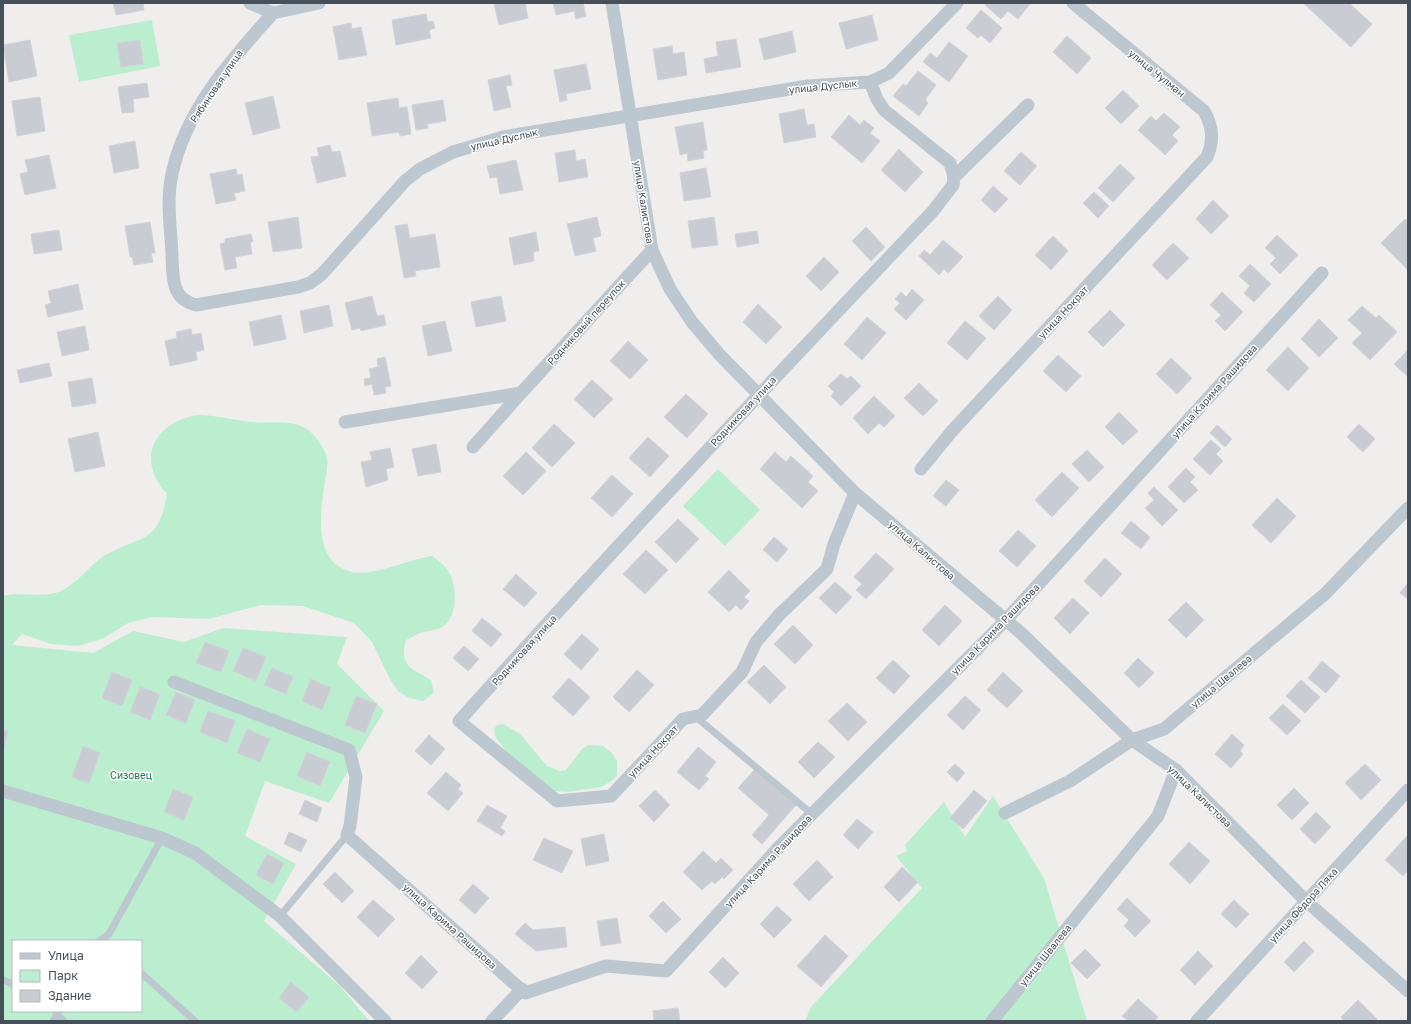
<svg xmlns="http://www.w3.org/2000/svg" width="1411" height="1024" viewBox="0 0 1411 1024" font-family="'Golos Text',sans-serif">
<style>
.green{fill:#baeecf;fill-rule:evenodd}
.building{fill:#c9ccd2;stroke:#d1d3d9}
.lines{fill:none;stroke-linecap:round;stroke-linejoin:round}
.lane{stroke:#bdc7cf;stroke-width:7}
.street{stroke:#bdc7cf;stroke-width:13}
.labels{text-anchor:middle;stroke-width:3;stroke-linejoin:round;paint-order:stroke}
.street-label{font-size:10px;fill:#45505a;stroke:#fff}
.park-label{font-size:10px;fill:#167b4b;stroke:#fff}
</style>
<rect width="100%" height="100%" fill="#f0eded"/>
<g class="green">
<path d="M152,20L160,66L79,82L69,35Z"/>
<path d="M197,415C216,415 233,420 251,422C268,424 289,419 305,428C315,434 325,448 327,459C328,466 326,474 325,480C321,511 311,562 352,572C371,577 410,559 432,556C439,561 447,567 451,576C457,590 457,615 444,626C438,630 427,631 420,633C415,635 411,638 406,640C399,667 411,668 431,680L434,693L423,701L409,698L398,691L390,679L372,642L354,623L303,606L261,605L209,619L153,617L128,623L104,638L78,646L51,644L22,634L12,645L93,653L133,631L184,642L223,628L347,637L337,664L384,711L329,803L265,781L245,836L296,864L264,921L340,986L369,1021H3V596C22,591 43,599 61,591C78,583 89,566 104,556C140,535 159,545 167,494C135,459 154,423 197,415ZM13,941H141V1011H13Z"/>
<path d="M718,469L760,510L725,546L683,506Z"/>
<path d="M503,724L520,734L547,766L560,771L566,770L583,748L589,745L603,746L612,753L617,761V775L613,780L601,787L567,792L554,791L507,753L495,736L494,729L497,725Z"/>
<path d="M993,796L1044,878L1087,1021H805L811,1007L922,888L896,856L907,851L905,845L944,802L965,837Z"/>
</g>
<g class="building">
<path d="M113,3H143L144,10L116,15Z"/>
<path d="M525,3L528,18L499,25L494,4Z"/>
<path d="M553,3H583L586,16L576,19L574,11L556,15Z"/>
<path d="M986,3H1028L1030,4L1018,19L1008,11L1001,19L985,5Z"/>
<path d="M1303,3H1349L1372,24L1351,47Z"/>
<path d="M981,10L1002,28L990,43L981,35L978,38L966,28Z"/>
<path d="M426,14L428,22L433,21L435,28L429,30L431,38L396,45L392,20Z"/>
<path d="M872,15L878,40L846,49L839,23Z"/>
<path d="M351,23L352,29L361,27L367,55L339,60L333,27Z"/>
<path d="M792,31L796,52L764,60L759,39Z"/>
<path d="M1067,36L1091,58L1077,74L1053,52Z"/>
<path d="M736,39L741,67L706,73L704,59L718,56L716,42Z"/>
<path d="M30,40L37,76L9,82L3,45Z"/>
<path d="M140,40L143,64L121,67L117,43Z"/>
<path d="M949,42L968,56L949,82L923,62L930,53L937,58Z"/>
<path d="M672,46L673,54L684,52L687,75L658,80L653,49Z"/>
<path d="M586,64L591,89L566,94L567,100L560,102L554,70Z"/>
<path d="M918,71L936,85L925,100L928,103L919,116L893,96L903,84L906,86Z"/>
<path d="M510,75L512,85L506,86L511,107L494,111L488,80Z"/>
<path d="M147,83L149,97L133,99L134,112L122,113L118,87Z"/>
<path d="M1123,90L1139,106L1121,124L1105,108Z"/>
<path d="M273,96L280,128L253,135L245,103Z"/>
<path d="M40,97L45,131L17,136L12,101Z"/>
<path d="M398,98L399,108L407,107L411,134L400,136L399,132L372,136L367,103Z"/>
<path d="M443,100L446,121L427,124L428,128L416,130L412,105Z"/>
<path d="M804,109L807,125L814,124L816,137L784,143L779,114Z"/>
<path d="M1164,113L1180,127L1172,135L1178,141L1165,155L1138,130L1151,116L1156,121Z"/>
<path d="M849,115L860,125L864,120L874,128L870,133L880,141L862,163L831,137Z"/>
<path d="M703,122L707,150L703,151L704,158L688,161L687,153L680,155L675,127Z"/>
<path d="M135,141L139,168L114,173L109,146Z"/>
<path d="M330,145L332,152L340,151L346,176L317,183L311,157L319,156L317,148Z"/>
<path d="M899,149L923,172L905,192L881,170Z"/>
<path d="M575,150L576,161L585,159L588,177L559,182L555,153Z"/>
<path d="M1021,152L1037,166L1020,185L1004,171Z"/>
<path d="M49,155L56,188L25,195L20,174L28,172L25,160Z"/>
<path d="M516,160L523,190L500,194L497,177L490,178L487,166Z"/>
<path d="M1120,164L1135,178L1113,202L1098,188Z"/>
<path d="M706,168L711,197L684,201L680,173Z"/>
<path d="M236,169L237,175L242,174L245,191L234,193L236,200L216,204L210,174Z"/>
<path d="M993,186L1008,199L995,213L981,200Z"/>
<path d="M1094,192L1109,206L1098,218L1083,203Z"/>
<path d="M1213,200L1229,216L1211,234L1196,219Z"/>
<path d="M298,217L302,248L273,252L268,222Z"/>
<path d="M597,217L601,236L593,238L596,251L575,256L567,224Z"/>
<path d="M714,217L718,245L692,248L688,221Z"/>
<path d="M1405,219L1408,221V270L1381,243Z"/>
<path d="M150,222L155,253H151L153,262L134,265L132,257H130L125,226Z"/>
<path d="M407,224L410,238L435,234L440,267L415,271L416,276L404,278L395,226Z"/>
<path d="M866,227L885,247L871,261L852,241Z"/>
<path d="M59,230L62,250L34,254L31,234Z"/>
<path d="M757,231L759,243L737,247L735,234Z"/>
<path d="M536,232L539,251L533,252L534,261L514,265L509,238Z"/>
<path d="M251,234L253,242H250L252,254L235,257L237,268L225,270L220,244L225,243V239Z"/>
<path d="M1277,235L1298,255L1280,274L1270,264L1276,258L1265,248Z"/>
<path d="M1053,236L1068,251L1051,270L1035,255Z"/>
<path d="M943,240L963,257L948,273L944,269L939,275L919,256L924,250L930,255Z"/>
<path d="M1173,243L1189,258L1167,280L1152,265Z"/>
<path d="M824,257L839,272L821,291L806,276Z"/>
<path d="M1250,264L1271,284L1254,302L1244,293L1250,286L1239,276Z"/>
<path d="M78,284L83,309L48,317L45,305L51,303L48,291Z"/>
<path d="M912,289L924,300L906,320L894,309L900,303L895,299L901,292L906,297Z"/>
<path d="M1222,292L1243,312L1225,331L1215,321L1221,315L1210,305Z"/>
<path d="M372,296L377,316L384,315L386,325L361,331L360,328L352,330L345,303Z"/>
<path d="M501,296L506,321L476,327L471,302Z"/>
<path d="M998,296L1012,310L994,330L979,316Z"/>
<path d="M758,304L782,327L766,344L743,322Z"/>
<path d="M329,305L333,326L304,333L300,311Z"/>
<path d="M1362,306L1376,318L1379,315L1397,332L1370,360L1352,343L1362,333L1348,320Z"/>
<path d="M1110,310L1125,325L1103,347L1088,332Z"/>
<path d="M281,315L286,339L254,346L249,322Z"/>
<path d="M867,317L886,333L862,360L844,344Z"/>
<path d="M1319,319L1338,338L1319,357L1301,339Z"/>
<path d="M445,321L452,351L428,356L422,326Z"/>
<path d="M965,321L986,338L967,360L947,343Z"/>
<path d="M85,326L89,350L62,356L57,332Z"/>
<path d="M191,329L192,335L201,333L204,350L196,352L197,360L170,366L165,341L177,338L176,332Z"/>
<path d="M628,341L648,360L630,379L610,361Z"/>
<path d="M1288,347L1309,368L1288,391L1266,370Z"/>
<path d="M1408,350V377L1394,364Z"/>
<path d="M1058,355L1081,376L1066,392L1043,371Z"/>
<path d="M385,357L391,386L385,387L386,393L374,395L372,384L365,386L364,379L371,378L369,369L378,367L377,359Z"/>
<path d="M1171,358L1192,378L1177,394L1156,374Z"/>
<path d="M49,363L52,376L20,383L17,370Z"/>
<path d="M841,374L847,379L851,376L861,386L841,406L831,396L834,392L828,386Z"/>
<path d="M92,378L96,403L72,407L68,382Z"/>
<path d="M592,380L613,399L594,418L574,399Z"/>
<path d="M919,383L938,401L923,416L904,398Z"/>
<path d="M686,394L708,414L687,438L664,417Z"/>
<path d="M874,396L895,416L884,427L879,423L868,434L853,418Z"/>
<path d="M1119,412L1138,431L1123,445L1105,427Z"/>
<path d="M554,424L575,443L552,467L532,448Z"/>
<path d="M1359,424L1375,439L1363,452L1347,437Z"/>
<path d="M1217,425L1232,439L1225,447L1210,433Z"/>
<path d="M98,432L105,466L75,472L68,439Z"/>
<path d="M648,437L669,456L650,477L629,458Z"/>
<path d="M1211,440L1221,449L1216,454L1223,461L1210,475L1193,459Z"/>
<path d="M436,444L441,472L418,476L412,449Z"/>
<path d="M390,448L394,467L386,469L388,480L366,487L361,462L372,460L370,452Z"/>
<path d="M1087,450L1104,467L1089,482L1072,464Z"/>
<path d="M526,452L546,471L523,495L503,476Z"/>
<path d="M775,452L786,462L791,456L813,476L808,482L818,491L802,508L760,469Z"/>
<path d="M1186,468L1195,477L1190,482L1198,490L1184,503L1168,487Z"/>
<path d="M1062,472L1079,488L1052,517L1035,500Z"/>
<path d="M612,475L633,494L612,517L591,498Z"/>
<path d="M946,480L959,490L946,506L933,496Z"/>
<path d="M1154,487L1178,510L1162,526L1145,508L1154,500L1148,493Z"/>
<path d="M1277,498L1296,516L1271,543L1252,525Z"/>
<path d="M678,519L699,539L676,563L655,542Z"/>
<path d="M1131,521L1150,537L1141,549L1121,533Z"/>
<path d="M1018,530L1036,546L1017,567L999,551Z"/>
<path d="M774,537L788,549L777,562L763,550Z"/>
<path d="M646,550L668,570L645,594L623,574Z"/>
<path d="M876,553L894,569L866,599L856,590L862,584L854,577Z"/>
<path d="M1105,558L1122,574L1101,597L1084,581Z"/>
<path d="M729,570L750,591L744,597L749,601L741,610L736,605L729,612L708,592Z"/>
<path d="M516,574L537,593L524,607L503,589Z"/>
<path d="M835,582L852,597L836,614L819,598Z"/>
<path d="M1408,583V599L1400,593Z"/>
<path d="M1073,598L1089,613L1070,634L1054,618Z"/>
<path d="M1186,602L1204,620L1186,638L1168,620Z"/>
<path d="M945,605L962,621L939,646L922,630Z"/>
<path d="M482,618L502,634L491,647L472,631Z"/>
<path d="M793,625L813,645L795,664L774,644Z"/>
<path d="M582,634L599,649L581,670L564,654Z"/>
<path d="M205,642L229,651L221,672L196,663Z"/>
<path d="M464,646L479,659L468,671L453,658Z"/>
<path d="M243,648L266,657L256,681L233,671Z"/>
<path d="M1138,658L1154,673L1139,688L1124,673Z"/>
<path d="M893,660L910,676L894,694L876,678Z"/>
<path d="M1322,661L1340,676L1326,693L1308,678Z"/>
<path d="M764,665L786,687L770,704L747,682Z"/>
<path d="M272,668L293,677L286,694L264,685Z"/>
<path d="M637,670L654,685L629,712L613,697Z"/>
<path d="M112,672L132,680L122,706L102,698Z"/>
<path d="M1003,672L1023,691L1007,708L987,690Z"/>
<path d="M569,678L590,697L573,716L552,697Z"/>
<path d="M311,679L331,688L322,710L302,701Z"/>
<path d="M1301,680L1320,697L1305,713L1286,696Z"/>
<path d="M140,687L160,694L150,720L130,712Z"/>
<path d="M176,692L195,700L186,723L166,715Z"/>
<path d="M356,696L377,704L365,733L345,725Z"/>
<path d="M965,696L981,710L963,730L947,715Z"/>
<path d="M847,703L867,722L848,741L828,721Z"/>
<path d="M1283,704L1301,721L1287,735L1269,718Z"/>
<path d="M208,711L235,721L227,743L200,732Z"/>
<path d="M247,729L270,739L260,762L237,753Z"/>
<path d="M3,730L8,731L3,752Z"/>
<path d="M1232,734L1244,745L1240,751L1243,754L1231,768L1215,754Z"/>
<path d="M429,735L445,749L431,765L415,751Z"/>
<path d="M818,742L835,757L814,778L798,762Z"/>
<path d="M83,746L100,753L89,783L72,777Z"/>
<path d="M698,747L716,762L705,776L709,779L699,790L677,772Z"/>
<path d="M307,752L330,762L320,786L297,776Z"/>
<path d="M955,764L965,773L957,782L947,772Z"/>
<path d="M1365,764L1381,780L1361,800L1345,783Z"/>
<path d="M755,769L796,805L762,844L752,835L769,815L738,788Z"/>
<path d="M446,772L461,785L458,789L463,793L448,811L427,793Z"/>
<path d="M1294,788L1309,803L1292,820L1277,805Z"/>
<path d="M173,789L193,797L184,820L164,812Z"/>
<path d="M655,790L670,805L654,822L639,806Z"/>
<path d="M974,790L987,801L963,829L950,818Z"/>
<path d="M305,800L322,808L317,822L299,814Z"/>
<path d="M487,805L507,816L500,828L505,831L502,836L477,821Z"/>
<path d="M1316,812L1331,827L1315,844L1300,829Z"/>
<path d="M857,819L873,832L858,849L843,835Z"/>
<path d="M289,832L307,840L301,852L284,844Z"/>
<path d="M604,834L609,861L586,866L581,839Z"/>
<path d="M1408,835V870L1403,876L1385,860Z"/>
<path d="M544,838L573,851L562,873L533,860Z"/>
<path d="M1189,842L1210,861L1190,884L1169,864Z"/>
<path d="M703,851L716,863L721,858L733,870L724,879L722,877L715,884L712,881L702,890L683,872Z"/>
<path d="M267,854L284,863L273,884L256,875Z"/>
<path d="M817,860L833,877L809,901L793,884Z"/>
<path d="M902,867L918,882L899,902L884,887Z"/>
<path d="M335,872L354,891L342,903L323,884Z"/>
<path d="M473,884L489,898L475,914L459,900Z"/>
<path d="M1127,898L1151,921L1135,937L1124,926L1129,920L1117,909Z"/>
<path d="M373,900L395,919L378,937L357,917Z"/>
<path d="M1234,900L1249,914L1236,928L1221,914Z"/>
<path d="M663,901L681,919L666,933L649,916Z"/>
<path d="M777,906L792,920L774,938L760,924Z"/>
<path d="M617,918L621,943L601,946L597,921Z"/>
<path d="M525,923L533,930L565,927L567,947L536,951L515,934Z"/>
<path d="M825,935L848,956L821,987L797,966Z"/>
<path d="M1304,941L1314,951L1294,972L1284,962Z"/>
<path d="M1085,949L1101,965L1087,979L1071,963Z"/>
<path d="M1198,951L1213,966L1195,985L1180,970Z"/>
<path d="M421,955L438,972L422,989L405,973Z"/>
<path d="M723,957L739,973L725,988L709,972Z"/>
<path d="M291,982L309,997L297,1012L279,998Z"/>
<path d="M1138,999L1158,1017L1155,1021H1128L1122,1016Z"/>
<path d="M1358,1000L1377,1019L1375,1021H1344L1341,1017Z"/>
<path d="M678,1008L680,1021H654L653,1011Z"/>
</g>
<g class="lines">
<g class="lane">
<path d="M696,717L812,814"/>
<path d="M280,916L347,835"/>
<path d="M99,941L109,934L162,838"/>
<path d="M141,973L195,1021"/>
<path d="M3,980L13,984"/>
<path d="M57,1014L64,1021"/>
<path d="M53,1021L59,1011"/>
</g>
<g class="street">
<path d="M250,3L273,13L319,3"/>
<path d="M612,3L652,250L670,289L692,322L719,354L855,493L1021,633L1132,740L1176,770L1306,901L1408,991"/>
<path d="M273,13C231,60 185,111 172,174C166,200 171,229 172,256C173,277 171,299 196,305L298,287L310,283L322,274L405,181L420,169L453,152L503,137L808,86L870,82L889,73L957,3"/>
<path d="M870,82L877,99L884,110L950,163L954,177"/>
<path d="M345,422L521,393L652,250"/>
<path d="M473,447L521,393"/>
<path d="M921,469L952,431L1207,157C1214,140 1213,127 1204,111L1073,3"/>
<path d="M855,493L834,544L827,569L779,615L756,642L742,672L702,715L683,719L611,796L557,801L459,721C614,548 773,379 933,211L953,185L954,177L1028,105"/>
<path d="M174,682L349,750L356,777L350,826L347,835L525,993L606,966L666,971L780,846L1005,621L1322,273"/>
<path d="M3,791L162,838L195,853L280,916L385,1021"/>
<path d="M1005,813L1070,781L1132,740L1164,729L1325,594L1408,508"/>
<path d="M492,1021L522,989"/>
<path d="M992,1021L1158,816L1176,770"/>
<path d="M1197,1021L1408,790"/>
</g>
</g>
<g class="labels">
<g class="street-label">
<text transform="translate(1157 73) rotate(39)" y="4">улица Чулман</text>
<text transform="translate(216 86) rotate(-56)" y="4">Рябиновая улица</text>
<text transform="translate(823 86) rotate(-6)" y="4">улица Дуслык</text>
<text transform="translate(504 139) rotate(-13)" y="4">улица Дуслык</text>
<text transform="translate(644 202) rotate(81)" y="4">улица Калистова</text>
<text transform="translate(1063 312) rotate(-47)" y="4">улица Нократ</text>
<text transform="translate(586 322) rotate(-48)" y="4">Родниковый переулок</text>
<text transform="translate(1214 391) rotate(-48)" y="4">улица Карима Рашидова</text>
<text transform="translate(743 411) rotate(-47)" y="4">Родниковая улица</text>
<text transform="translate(922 550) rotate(41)" y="4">улица Калистова</text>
<text transform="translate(995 629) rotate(-46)" y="4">улица Карима Рашидова</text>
<text transform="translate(524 650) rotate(-48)" y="4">Родниковая улица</text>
<text transform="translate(1221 681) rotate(-40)" y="4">улица Швалева</text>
<text transform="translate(653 751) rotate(-47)" y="4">улица Нократ</text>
<text transform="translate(1200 796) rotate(44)" y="4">улица Калистова</text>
<text transform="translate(768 861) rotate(-47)" y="4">улица Карима Рашидова</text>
<text transform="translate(1303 905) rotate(-48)" y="4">улица Фёдора Ляха</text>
<text transform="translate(450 926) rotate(42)" y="4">улица Карима Рашидова</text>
<text transform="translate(1045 955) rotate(-51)" y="4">улица Швалева</text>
</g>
<g class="park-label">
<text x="131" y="779">Сизовец</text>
</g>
</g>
<rect width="1411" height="1024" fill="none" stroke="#45505a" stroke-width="8"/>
<rect x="12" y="940" width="130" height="72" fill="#ffffff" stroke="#b5b9bd"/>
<rect x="20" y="953" width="20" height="6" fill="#bdc7cf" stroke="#b5b9bd"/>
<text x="48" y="960" font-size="12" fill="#45505a">Улица</text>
<rect x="20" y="970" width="20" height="12" fill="#baeecf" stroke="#b5b9bd"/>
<text x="48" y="980" font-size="12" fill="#45505a">Парк</text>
<rect x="20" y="990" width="20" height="12" fill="#c9ccd2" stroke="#b5b9bd"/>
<text x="48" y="1000" font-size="12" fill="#45505a">Здание</text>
</svg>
